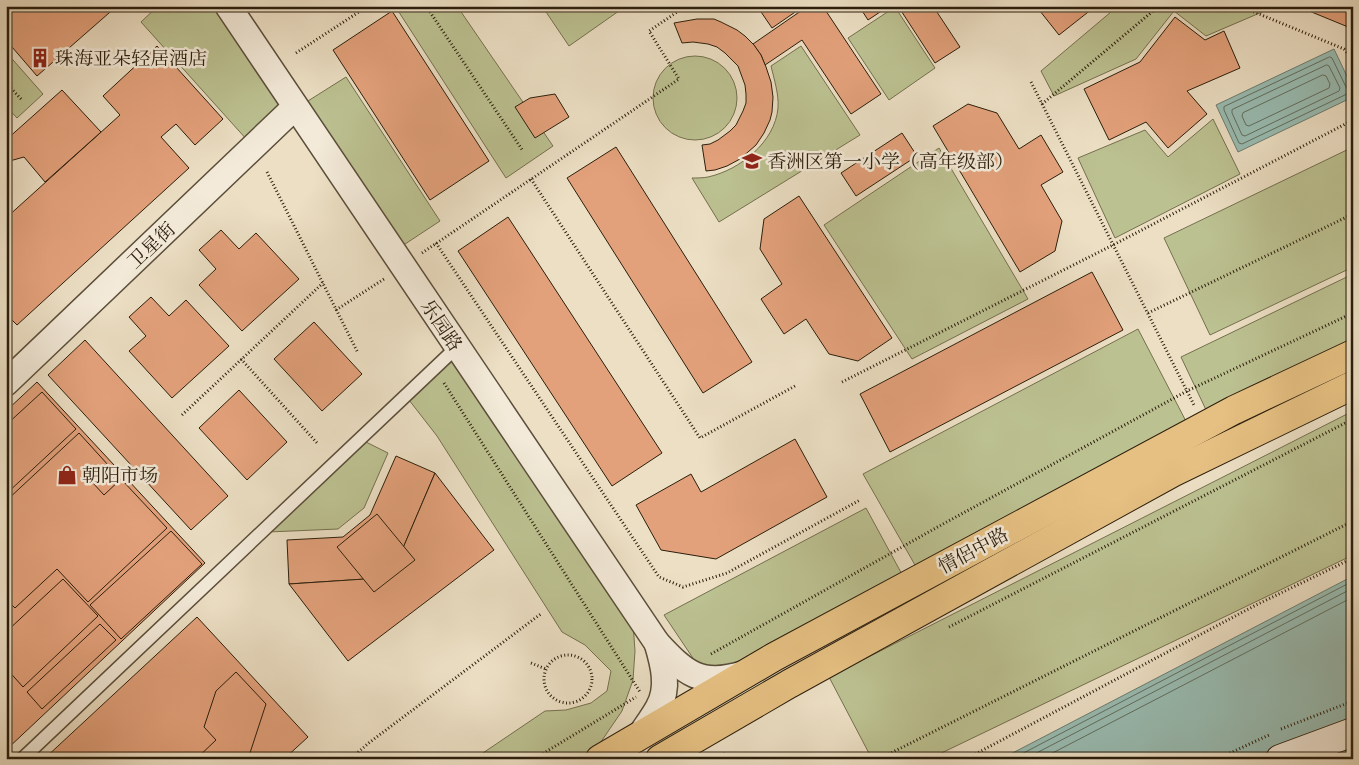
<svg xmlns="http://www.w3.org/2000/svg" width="1359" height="765" viewBox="0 0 1359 765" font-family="'IM FELL Great Primer','Noto Serif SC',serif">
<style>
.green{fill:#bcc191;stroke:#74704e}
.water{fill:#99bdb3;stroke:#6d7d70}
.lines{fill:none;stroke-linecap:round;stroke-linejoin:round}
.shore{stroke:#626e60;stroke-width:1}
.building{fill:#e3a17b;stroke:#2b1e0c}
.lane-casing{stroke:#5b4e3a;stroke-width:15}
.street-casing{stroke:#5b4e3a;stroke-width:28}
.secondary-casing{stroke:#2b1e0c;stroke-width:30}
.highway-casing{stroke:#2b1e0c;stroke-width:30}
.path{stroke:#2b1e0c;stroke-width:3;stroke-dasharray:1 2.5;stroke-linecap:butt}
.lane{stroke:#f3ead9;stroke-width:12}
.street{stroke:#f3ead9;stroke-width:25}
.secondary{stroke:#f3ead9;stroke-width:28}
.highway{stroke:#e6c082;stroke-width:28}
.labels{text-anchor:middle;stroke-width:5;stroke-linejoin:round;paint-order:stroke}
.poi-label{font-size:19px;fill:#2b1e0c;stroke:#f3ead9;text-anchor:start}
.street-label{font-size:19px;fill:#2b1e0c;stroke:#f3ead9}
</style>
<rect width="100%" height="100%" fill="#ecdfc4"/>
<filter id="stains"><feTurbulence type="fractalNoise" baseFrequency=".004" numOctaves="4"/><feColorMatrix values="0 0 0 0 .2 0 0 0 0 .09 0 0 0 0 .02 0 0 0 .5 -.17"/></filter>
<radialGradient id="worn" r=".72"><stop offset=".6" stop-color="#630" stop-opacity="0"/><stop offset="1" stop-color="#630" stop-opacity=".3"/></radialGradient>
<g class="green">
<path d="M158,6H220L288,107L248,141L141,22Z"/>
<path d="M395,6H457L553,146L506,178Z"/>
<path d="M542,6H626L569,46Z"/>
<path d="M1118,6H1264L1262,12L1206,36L1174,11L1136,59L1054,96L1041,71Z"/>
<path d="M895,7L935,68L889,100L848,38Z"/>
<path d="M801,46L860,135L719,222L692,178C697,178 703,178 708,177C740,170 775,142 778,108C779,94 774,79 771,66Z"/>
<path d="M6,52L43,94L17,118L6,106Z"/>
<circle cx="695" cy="98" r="42"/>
<path d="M346,77L440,221L396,250L300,106Z"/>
<path d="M1213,119L1240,174L1115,238L1078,158L1145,130L1168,157Z"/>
<path d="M1353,147V267L1210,335L1164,238Z"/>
<path d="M939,148L1028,299L912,359L824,225Z"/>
<path d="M1353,274V345L1208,414L1181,357Z"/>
<path d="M1138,329L1189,427L919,572L863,474Z"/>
<path d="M457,356L633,623L635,651L633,680L622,711L594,752L584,759H474L545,711L566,710L591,703L607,691L611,671L585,645L562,632L437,436L409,400Z"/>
<path d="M1353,411V555L929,759H872L829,677Z"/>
<path d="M366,442L388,453L364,508L338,529L268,532Z"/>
<path d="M866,508L904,578L711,685L664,615Z"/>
</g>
<g class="water">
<path d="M1334,49L1353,89V97L1238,152L1216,105Z"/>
<path d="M1353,576V759H1001Z"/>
</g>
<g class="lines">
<g class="shore">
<path d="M1330,57L1332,58L1346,87L1349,90V93L1242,144L1239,143L1224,110V107Z"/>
<path d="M1327,65L1329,66L1340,88L1339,91L1245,136L1242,135L1232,113V110Z"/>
<path d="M1323,75L1326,76L1330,84L1329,88L1249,126L1246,125L1242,116L1243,113Z"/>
<path d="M1012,759L1353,581"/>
<path d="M1025,759L1353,588"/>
<path d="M1041,759L1353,597"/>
</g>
</g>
<g class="building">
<path d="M6,6H117L37,76L6,40Z"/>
<path d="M757,6H804L772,28Z"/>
<path d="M808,6H832L826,11L881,94L851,114L802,40L765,65L761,55L753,44Z"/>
<path d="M859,6H889L868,20Z"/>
<path d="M898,6H933L960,47L935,63Z"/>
<path d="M1036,6H1090L1092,9L1059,35Z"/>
<path d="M1297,6H1353V29Z"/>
<path d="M392,11L489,161L430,200L333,50Z"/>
<path d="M1175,17L1205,40L1224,31L1240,68L1187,91L1207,114L1168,148L1146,122L1109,140L1084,89L1140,62Z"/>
<path d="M697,19H714L721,22L737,30L745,36L754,45L761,55L766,67L771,82L773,97L772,112L770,120L764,133L756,145L740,159L727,166L715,170L706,171L702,145L710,144L718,140L730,131L736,125L743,111L746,103V94L745,85L738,66L725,53L717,47L708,44L693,42L682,43L674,23Z"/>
<path d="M157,46L223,119L195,145L176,124L161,137L189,168L17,325L6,314V218L120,115L103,96Z"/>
<path d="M62,90L101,132L45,182L24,157L6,162V140Z"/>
<path d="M555,94L569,117L535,138L515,107L530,98Z"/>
<path d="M968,104L997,113L1019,149L1041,135L1063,172L1041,185L1062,221L1055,251L1020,272L933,126Z"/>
<path d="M902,133L917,156L856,196L841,173Z"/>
<path d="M616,147L752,362L703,393L567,178Z"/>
<path d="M799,196L892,338L858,361L829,354L806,319L784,334L761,299L782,284L760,249L764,219Z"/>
<path d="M508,217L662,453L612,486L458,251Z"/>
<path d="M221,230L239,249L256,233L299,279L242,331L199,285L216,269L199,250Z"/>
<path d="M1092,272L1123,330L890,452L860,394Z"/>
<path d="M151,297L169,316L186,300L229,346L172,398L129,351L146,336L129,317Z"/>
<path d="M314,322L362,374L322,411L274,359Z"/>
<path d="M85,340L228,496L191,530L48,375Z"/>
<path d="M37,382L205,563L6,750V411Z"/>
<path d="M239,390L287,442L247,480L199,428Z"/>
<path d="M42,392L76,429L6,494V425Z"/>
<path d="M79,433L109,466L92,482L104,495L121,479L167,528L88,602L57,569L15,608L6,599V501Z"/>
<path d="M795,439L827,497L716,559L661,550L636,505L691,474L701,492Z"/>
<path d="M396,456L435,473L403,548L365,579L289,584L287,540L343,537L370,515Z"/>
<path d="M435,473L494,550L348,661L289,584L365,579L403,548Z"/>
<path d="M377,514L415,560L374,592L337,547Z"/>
<path d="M171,531L202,564L121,639L90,605Z"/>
<path d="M63,579L98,616L23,687L6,668V632Z"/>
<path d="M197,617L308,737L284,759H44Z"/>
<path d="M100,624L116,640L42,709L27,692Z"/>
<path d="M236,672L266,704L248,759H196L216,740L204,727L216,691Z"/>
</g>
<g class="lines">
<defs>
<path id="lane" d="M22,759L457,347"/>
<g id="street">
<path d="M228,6L657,643C685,673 700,687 743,674"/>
<path d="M6,383L295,107"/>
<path d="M641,734C647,725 653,717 658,708C670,688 663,663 657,643"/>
</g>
<path id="secondary" d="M1280,759L1353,732"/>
<g id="highway">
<path d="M600,759L774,657L1234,410L1353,354"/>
<path d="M660,759L789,684L1172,473L1353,385"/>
</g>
</defs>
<use href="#lane" class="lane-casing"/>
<use href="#street" class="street-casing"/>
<use href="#secondary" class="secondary-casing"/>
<use href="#highway" class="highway-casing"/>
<g class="path">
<path d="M426,6L523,151"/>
<path d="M1245,6L1247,9L1344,49L1353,60"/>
<path d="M296,53L368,6"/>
<path d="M1031,82L1194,405"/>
<path d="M6,83L22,100"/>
<path d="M1042,104L1159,6"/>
<path d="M267,172L358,353"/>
<path d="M531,179L700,438L795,386"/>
<path d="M436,243L659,577L683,587L727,573L860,500"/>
<path d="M422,253L679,79L649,31L686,6"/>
<path d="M336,310L384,279"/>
<path d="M1148,313L1353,214"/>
<path d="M241,359L318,444"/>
<path d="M842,382L1113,245L1353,120"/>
<path d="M444,383L640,692"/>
<path d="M182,415L323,283"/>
<path d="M949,627L1353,419"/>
<path d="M711,654L943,524L1187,391L1353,313"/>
<circle cx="568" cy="679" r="24"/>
<path d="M531,663L546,669"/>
<path d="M1281,729L1353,701"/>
<path d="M723,754L725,759"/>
<path d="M350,759L370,742L542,613"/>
<path d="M534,759L636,697"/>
<path d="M715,759L726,753"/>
<path d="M879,759L1353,521"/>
<path d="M966,759L1256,605L1353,558"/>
<path d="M1217,759L1269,735"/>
</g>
<use href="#lane" class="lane"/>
<use href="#street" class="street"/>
<use href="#secondary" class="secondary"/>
<use href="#highway" class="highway"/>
</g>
<defs>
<symbol id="building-bare" viewBox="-9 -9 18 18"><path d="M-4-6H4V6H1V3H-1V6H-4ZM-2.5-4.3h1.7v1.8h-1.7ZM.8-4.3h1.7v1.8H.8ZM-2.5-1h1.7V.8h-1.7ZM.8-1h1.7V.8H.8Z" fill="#8f2418" stroke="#f3ead9" stroke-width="2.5" paint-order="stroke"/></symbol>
<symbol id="school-bare" viewBox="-9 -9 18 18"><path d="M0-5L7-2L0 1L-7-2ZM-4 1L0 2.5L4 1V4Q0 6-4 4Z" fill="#8f2418" stroke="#f3ead9" stroke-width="2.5" paint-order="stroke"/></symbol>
<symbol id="shop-bare" viewBox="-9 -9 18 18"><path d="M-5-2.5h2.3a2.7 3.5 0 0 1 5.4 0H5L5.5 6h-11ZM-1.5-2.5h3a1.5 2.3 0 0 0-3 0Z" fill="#8f2418" stroke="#f3ead9" stroke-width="2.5" paint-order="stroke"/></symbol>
</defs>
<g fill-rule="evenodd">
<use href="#building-bare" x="26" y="44" width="28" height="28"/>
<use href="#school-bare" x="738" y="147" width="28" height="28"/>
<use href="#shop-bare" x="53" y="461" width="28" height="28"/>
</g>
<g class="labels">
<g class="poi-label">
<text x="55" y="65">珠海亚朵轻居酒店</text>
<text x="767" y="168">香洲区第一小学（高年级部）</text>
<text x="82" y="482">朝阳市场</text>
</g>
<g class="street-label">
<text transform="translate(151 245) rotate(-44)" y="7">卫星街</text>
<text transform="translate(442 325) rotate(56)" y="7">乐园路</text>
<text transform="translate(973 550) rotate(-28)" y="7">情侶中路</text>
</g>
</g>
<rect width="1359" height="765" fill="none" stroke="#ecdfc4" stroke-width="25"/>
<rect x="8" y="8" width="1344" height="750" fill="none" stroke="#2b1e0c" stroke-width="2.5"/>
<rect x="12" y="12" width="1334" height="740" fill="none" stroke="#2b1e0c"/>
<rect width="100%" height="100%" filter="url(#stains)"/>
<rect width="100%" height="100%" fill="url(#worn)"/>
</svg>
